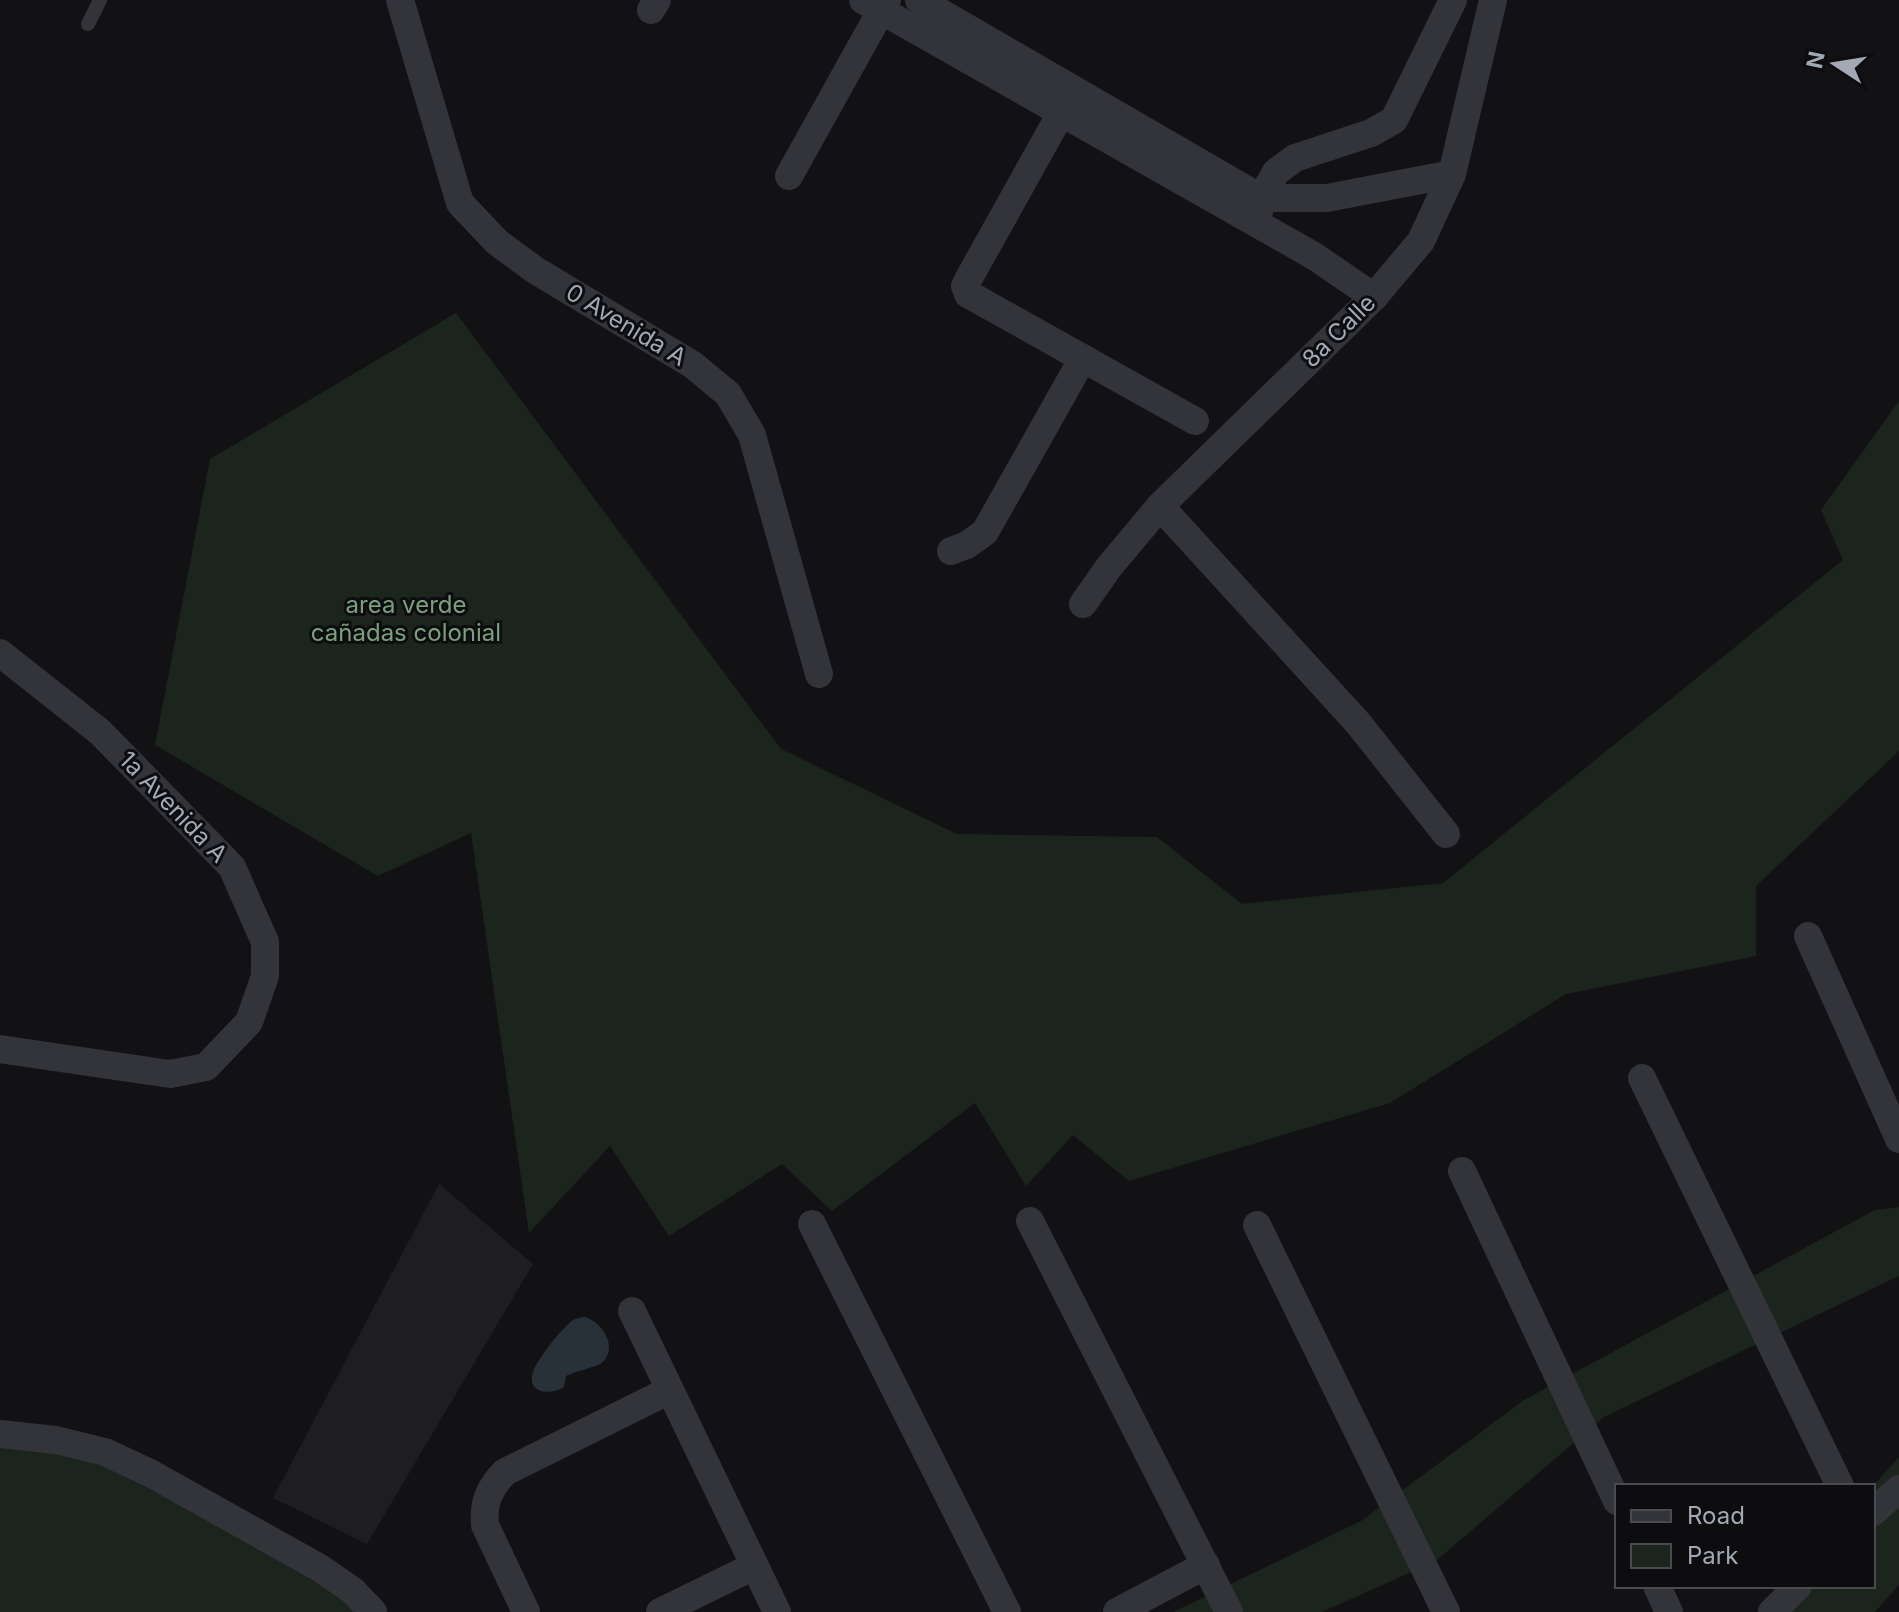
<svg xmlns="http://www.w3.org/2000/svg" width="1899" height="1612" viewBox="0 0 1899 1612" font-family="Inter,sans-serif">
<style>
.built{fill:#1e1e21}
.green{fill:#1c241e}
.water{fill:#283038}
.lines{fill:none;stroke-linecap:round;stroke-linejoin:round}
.lane{stroke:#333439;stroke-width:14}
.street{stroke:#333439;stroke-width:28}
.labels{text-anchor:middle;stroke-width:6;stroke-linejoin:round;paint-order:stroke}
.street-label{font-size:24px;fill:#a3a8b5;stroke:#0d0d0f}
.park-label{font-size:24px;fill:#79a17d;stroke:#0d0d0f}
</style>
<rect width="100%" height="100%" fill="#121214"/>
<path class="built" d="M439,1184L533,1264L367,1544L273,1498Z"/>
<g class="green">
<path d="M456,313L781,749L957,834L1157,837L1242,904L1443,883L1843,560L1821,510L1899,401V751L1756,886V956L1566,994L1390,1103L1129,1181L1073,1135L1026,1186L975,1103L832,1211L782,1164L669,1236L610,1146L529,1233L471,833L378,876L155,745L210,459Z"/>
<path d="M1899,1207V1276L1604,1417L1436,1561L1322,1612H1173L1361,1521L1524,1400L1875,1210Z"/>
<path d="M0,1435L150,1473L287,1550L359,1612H0Z"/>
<path d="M1899,1457V1585L1875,1612H1761L1785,1586H1873V1486Z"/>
</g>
<path class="water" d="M585,1317C602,1322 619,1347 602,1363C598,1366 574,1372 566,1376L564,1387C552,1395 529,1394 532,1376C534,1362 562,1328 573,1320C577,1318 579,1318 585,1317Z"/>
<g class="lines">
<path class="lane" d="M88,24L100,0"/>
<g class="street">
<path d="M400,0L460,203L497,242L535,270L693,365L728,394L752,435L819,674"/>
<path d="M863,0L1314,256L1374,297"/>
<path d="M919,0L1261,198H1327L1452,174"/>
<path d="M651,10L657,0"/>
<path d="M1070,97L969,278L965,286L968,294L1195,421"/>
<path d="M789,176L887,0"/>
<path d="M1259,212L1261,198L1276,172L1295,158L1371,133L1394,120L1453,0"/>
<path d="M1160,506L1358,723L1446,834"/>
<path d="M951,551L967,545L985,532L1083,358"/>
<path d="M1083,604L1109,567L1160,506L1374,297L1421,241L1452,174L1493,0"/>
<path d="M0,653L100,732L232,867L265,942V976L249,1022L206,1067L170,1074L0,1049"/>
<path d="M1808,936L1899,1139"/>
<path d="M1642,1078L1840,1486"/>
<path d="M1462,1171L1617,1501"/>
<path d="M1030,1221L1229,1612"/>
<path d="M812,1224L1007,1612"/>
<path d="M1257,1225L1446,1612"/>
<path d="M632,1311L777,1612"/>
<path d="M0,1434L56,1440L105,1452L150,1473L320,1568L353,1591L373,1612"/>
<path d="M1873,1512L1899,1489"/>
<path d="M1657,1586L1669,1612"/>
<path d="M526,1612L485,1525C483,1503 489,1488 505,1472L670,1390"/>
<path d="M660,1612L754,1566"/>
<path d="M1117,1612L1206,1565"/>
<path d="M1772,1612L1798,1586"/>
</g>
</g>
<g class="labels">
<g class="street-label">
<text transform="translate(626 325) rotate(31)" y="8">0 Avenida A</text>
<text transform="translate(1339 331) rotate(-45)" y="8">8a Calle</text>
<text transform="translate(173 807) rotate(46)" y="8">1a Avenida A</text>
</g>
<g class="park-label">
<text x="406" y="613">area verde<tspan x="406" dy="28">cañadas colonial</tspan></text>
</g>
</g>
<rect x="1615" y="1484" width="260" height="104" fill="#0d0d0f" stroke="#494b51" stroke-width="2"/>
<rect x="1631" y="1510" width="40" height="12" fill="#333439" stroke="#494b51" stroke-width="2"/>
<text x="1687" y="1524" font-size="24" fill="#a3a8b5">Road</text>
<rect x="1631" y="1544" width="40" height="24" fill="#1c241e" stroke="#494b51" stroke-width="2"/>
<text x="1687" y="1564" font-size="24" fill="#a3a8b5">Park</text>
<g transform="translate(1835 64) rotate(282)" stroke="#0d0d0f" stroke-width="6" paint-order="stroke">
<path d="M0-6L14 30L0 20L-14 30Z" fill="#a3a8b5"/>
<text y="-12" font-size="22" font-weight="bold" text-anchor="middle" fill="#a3a8b5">N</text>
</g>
</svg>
